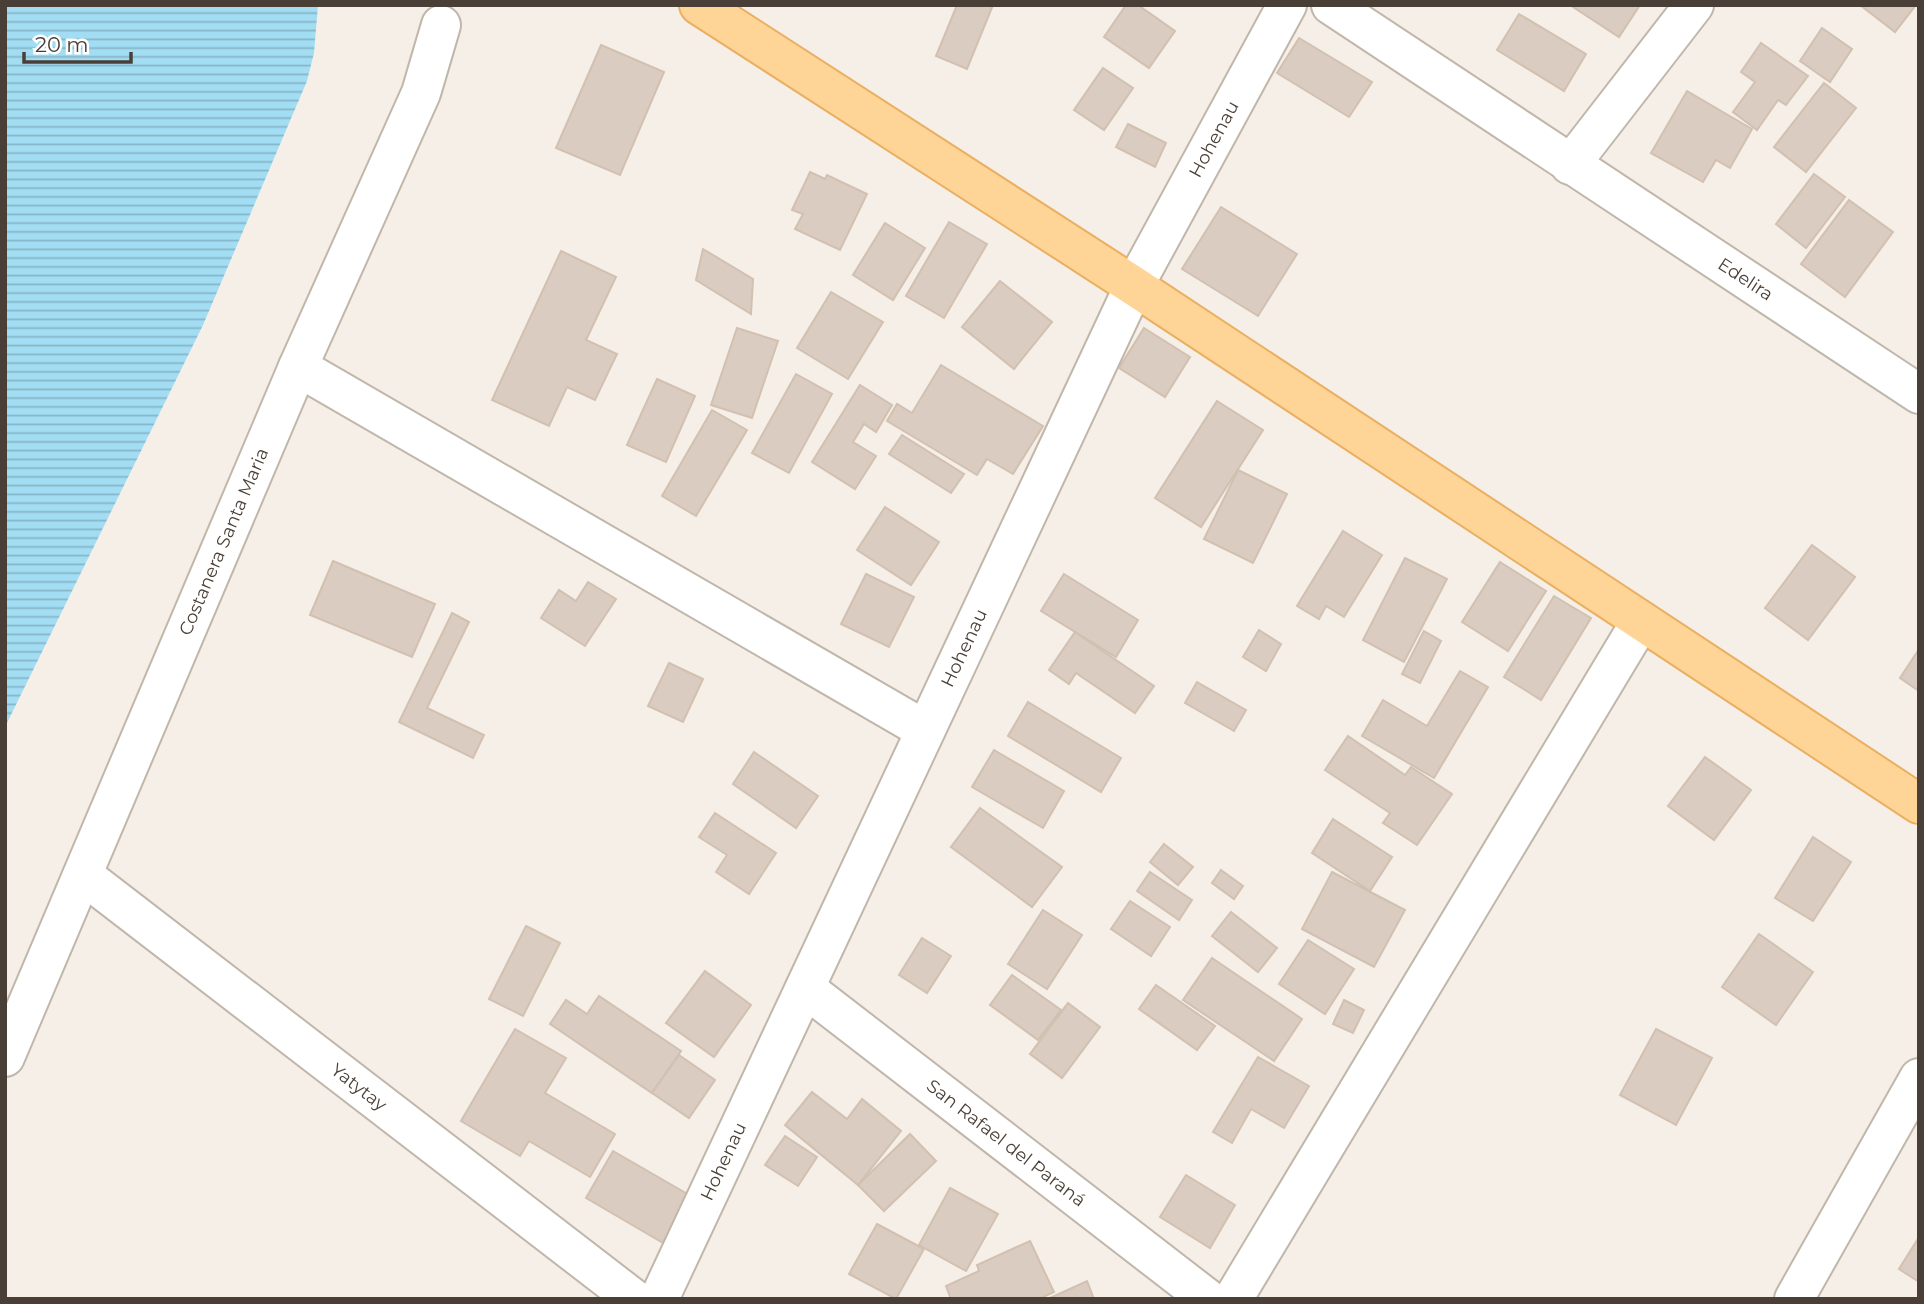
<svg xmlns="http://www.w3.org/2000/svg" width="1924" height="1304" viewBox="0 0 1924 1304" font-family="Montserrat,sans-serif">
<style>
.water{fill:url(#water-rules)}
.building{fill:#daccc0;stroke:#d2c0b0;stroke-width:2}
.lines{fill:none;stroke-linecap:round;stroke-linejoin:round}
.minor-casing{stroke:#c1b6aa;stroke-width:42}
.major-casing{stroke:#eaaf61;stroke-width:42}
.minor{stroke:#fff;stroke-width:38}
.major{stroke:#ffd497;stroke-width:38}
.labels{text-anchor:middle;stroke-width:6;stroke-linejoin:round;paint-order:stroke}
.street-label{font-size:18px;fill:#493f36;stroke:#fff}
</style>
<defs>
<pattern id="water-rules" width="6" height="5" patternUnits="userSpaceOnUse" patternTransform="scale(1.75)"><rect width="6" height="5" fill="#a2ddf4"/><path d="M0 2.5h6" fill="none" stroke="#86b5c6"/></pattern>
</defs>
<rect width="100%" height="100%" fill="#f5efe8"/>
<path class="water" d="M5,5H318L314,53L307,81L203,325L5,727Z"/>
<g class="building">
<path d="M957,5H993L967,69L936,56Z"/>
<path d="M1126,5H1138L1175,31L1149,68L1104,37Z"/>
<path d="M1570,5H1640L1619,37Z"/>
<path d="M1860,5H1916L1895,32Z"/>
<path d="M1519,14L1586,54L1564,91L1497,50Z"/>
<path d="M1822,28L1852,49L1830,82L1800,61Z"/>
<path d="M1299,38L1372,82L1349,117L1277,73Z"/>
<path d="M1761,43L1808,76L1786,105L1778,100L1757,130L1733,112L1755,82L1741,72Z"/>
<path d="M601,45L664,72L620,175L556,148Z"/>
<path d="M1103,68L1133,88L1104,130L1074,110Z"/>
<path d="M1824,83L1856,108L1806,172L1774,147Z"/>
<path d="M1687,91L1752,129L1730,168L1716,160L1703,182L1651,153Z"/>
<path d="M1128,124L1166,143L1155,167L1116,147Z"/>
<path d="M810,172L825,179L827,175L867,194L840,250L795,229L803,214L792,210Z"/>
<path d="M1814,174L1845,197L1806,248L1776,224Z"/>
<path d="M1849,200L1893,232L1845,297L1801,264Z"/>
<path d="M1221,207L1297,254L1258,316L1182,269Z"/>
<path d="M949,222L987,244L944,318L906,296Z"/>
<path d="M885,223L925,248L893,300L853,275Z"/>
<path d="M703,249L753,279L751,314L696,280Z"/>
<path d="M561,251L616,277L586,340L617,354L595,400L567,387L549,426L492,400Z"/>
<path d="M1000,281L1052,322L1014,369L962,327Z"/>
<path d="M831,292L883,322L848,379L797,348Z"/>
<path d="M737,328L778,341L752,418L711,405Z"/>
<path d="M1144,328L1190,357L1165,397L1119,368Z"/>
<path d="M941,365L1043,426L1013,474L987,459L977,475L887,421L897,404L912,413Z"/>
<path d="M796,374L832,394L789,473L752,453Z"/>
<path d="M657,379L695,396L666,462L627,445Z"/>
<path d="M860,385L892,405L876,432L864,424L853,442L876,456L855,489L812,462Z"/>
<path d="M1217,401L1263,430L1201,527L1155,498Z"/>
<path d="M712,410L747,430L696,516L662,496Z"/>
<path d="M902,435L964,474L951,493L889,454Z"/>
<path d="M1238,470L1287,494L1253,563L1204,539Z"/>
<path d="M885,507L939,542L911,585L857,550Z"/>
<path d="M1343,531L1382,555L1344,617L1326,606L1319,619L1297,606Z"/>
<path d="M1812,545L1855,577L1808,640L1765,608Z"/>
<path d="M1405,558L1447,579L1404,662L1363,640Z"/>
<path d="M333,561L435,604L412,657L310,615Z"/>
<path d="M1500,562L1546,591L1508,651L1462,622Z"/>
<path d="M866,574L914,597L889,647L841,624Z"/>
<path d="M1064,574L1138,620L1116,657L1041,611Z"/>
<path d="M588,582L616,599L585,646L541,618L559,590L576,601Z"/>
<path d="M1554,596L1591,618L1541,700L1504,677Z"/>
<path d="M452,613L469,622L427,708L484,735L473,758L399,722Z"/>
<path d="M1259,630L1281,644L1266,671L1243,657Z"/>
<path d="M1424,631L1441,641L1420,683L1402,674Z"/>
<path d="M1075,632L1154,686L1135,713L1076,673L1069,684L1049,670Z"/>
<path d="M1919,649V691L1900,678Z"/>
<path d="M669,663L703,679L683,722L648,706Z"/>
<path d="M1460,671L1488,687L1434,778L1362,736L1383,700L1427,726Z"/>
<path d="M1197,682L1246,710L1234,731L1185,703Z"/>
<path d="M1028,702L1121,758L1101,792L1008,736Z"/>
<path d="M1348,736L1405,775L1411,767L1452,794L1417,845L1383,823L1390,813L1325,770Z"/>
<path d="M994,750L1064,791L1043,828L972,787Z"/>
<path d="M754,752L818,796L796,828L733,784Z"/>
<path d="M1705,757L1751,790L1714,840L1668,806Z"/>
<path d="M980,808L1062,867L1032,907L951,847Z"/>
<path d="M715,813L776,853L749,894L716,872L727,855L699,837Z"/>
<path d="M1333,819L1392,857L1370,891L1312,853Z"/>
<path d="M1813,837L1851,862L1813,921L1775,898Z"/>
<path d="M1164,844L1193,867L1178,885L1150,862Z"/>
<path d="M1221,870L1243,886L1234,899L1212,883Z"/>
<path d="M1150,872L1192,900L1179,920L1137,891Z"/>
<path d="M1332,872L1405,910L1374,967L1302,929Z"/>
<path d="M1130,901L1170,927L1151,956L1111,929Z"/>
<path d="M1043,910L1082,935L1047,989L1008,964Z"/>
<path d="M1231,912L1277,948L1258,972L1212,936Z"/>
<path d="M526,926L560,943L523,1016L489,999Z"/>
<path d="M1759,934L1813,972L1776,1025L1722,987Z"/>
<path d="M922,938L951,956L927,993L899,975Z"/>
<path d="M1308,940L1354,969L1325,1014L1279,984Z"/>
<path d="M1212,958L1302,1019L1274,1061L1183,1000Z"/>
<path d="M705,971L751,1005L714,1057L666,1023Z"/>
<path d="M1012,975L1061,1010L1038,1040L990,1005Z"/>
<path d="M1156,985L1215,1026L1197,1050L1139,1009Z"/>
<path d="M599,996L681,1051L652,1093L550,1024L566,1000L587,1014Z"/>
<path d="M1344,1000L1364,1010L1353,1033L1333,1024Z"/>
<path d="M1068,1003L1100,1027L1062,1078L1030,1054Z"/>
<path d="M515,1029L566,1058L545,1093L615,1134L590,1177L529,1141L520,1156L461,1121Z"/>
<path d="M1656,1029L1712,1058L1676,1125L1620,1095Z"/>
<path d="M679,1055L715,1080L689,1118L652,1093Z"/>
<path d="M1258,1057L1309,1086L1284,1128L1251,1109L1232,1143L1213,1132Z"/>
<path d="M812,1092L847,1119L862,1099L901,1131L858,1185L785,1125Z"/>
<path d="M910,1134L936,1161L884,1211L858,1185Z"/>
<path d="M785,1136L817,1157L798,1186L765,1165Z"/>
<path d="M613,1151L691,1196L663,1243L586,1198Z"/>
<path d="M1186,1175L1235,1205L1210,1248L1160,1217Z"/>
<path d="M950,1188L998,1214L966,1271L919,1245Z"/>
<path d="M877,1224L924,1249L896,1299L849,1274Z"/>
<path d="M1919,1237V1282L1899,1269Z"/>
<path d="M1030,1241L1054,1292L1039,1299H951L946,1286L979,1271L977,1265Z"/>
<path d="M1087,1281L1094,1299H1048Z"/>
</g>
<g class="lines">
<defs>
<g id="minor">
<path id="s1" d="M1331,5L1919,394"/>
<path d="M1570,165L1694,5"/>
<path d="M298,367L925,730"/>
<path id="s2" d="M83,875L634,1299"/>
<path id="s3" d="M805,988L1208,1299"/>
<path id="s4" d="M5,1057L298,367L421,93L441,25"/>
<path id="s5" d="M659,1299L1134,286L1287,5"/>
<path d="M1233,1299L1641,621"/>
<path d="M1794,1299L1919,1078"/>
</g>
<path id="major" d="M699,5L1134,286L1919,804"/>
</defs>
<use href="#minor" class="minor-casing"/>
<use href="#major" class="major-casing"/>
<use href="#minor" class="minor"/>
<use href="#major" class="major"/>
</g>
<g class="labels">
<g class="street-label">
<text dy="6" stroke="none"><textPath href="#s5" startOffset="1286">Hohenau</textPath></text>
<text dy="6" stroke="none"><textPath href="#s1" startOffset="497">Edelira</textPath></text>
<text dy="6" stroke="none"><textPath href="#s4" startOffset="560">Costanera Santa Maria</textPath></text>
<text dy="6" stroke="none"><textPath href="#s5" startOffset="719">Hohenau</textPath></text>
<text dy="6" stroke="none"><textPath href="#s2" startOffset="348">Yatytay</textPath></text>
<text dy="6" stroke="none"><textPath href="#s3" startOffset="254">San Rafael del Paraná</textPath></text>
<text dy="6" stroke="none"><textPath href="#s5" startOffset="152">Hohenau</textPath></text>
</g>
</g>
<rect width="1924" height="1304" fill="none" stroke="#493f36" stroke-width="14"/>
<path d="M24 52v10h107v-10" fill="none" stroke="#493f36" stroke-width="3.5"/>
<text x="35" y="52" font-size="21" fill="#493f36" stroke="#ffffff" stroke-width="5" paint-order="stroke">20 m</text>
</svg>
